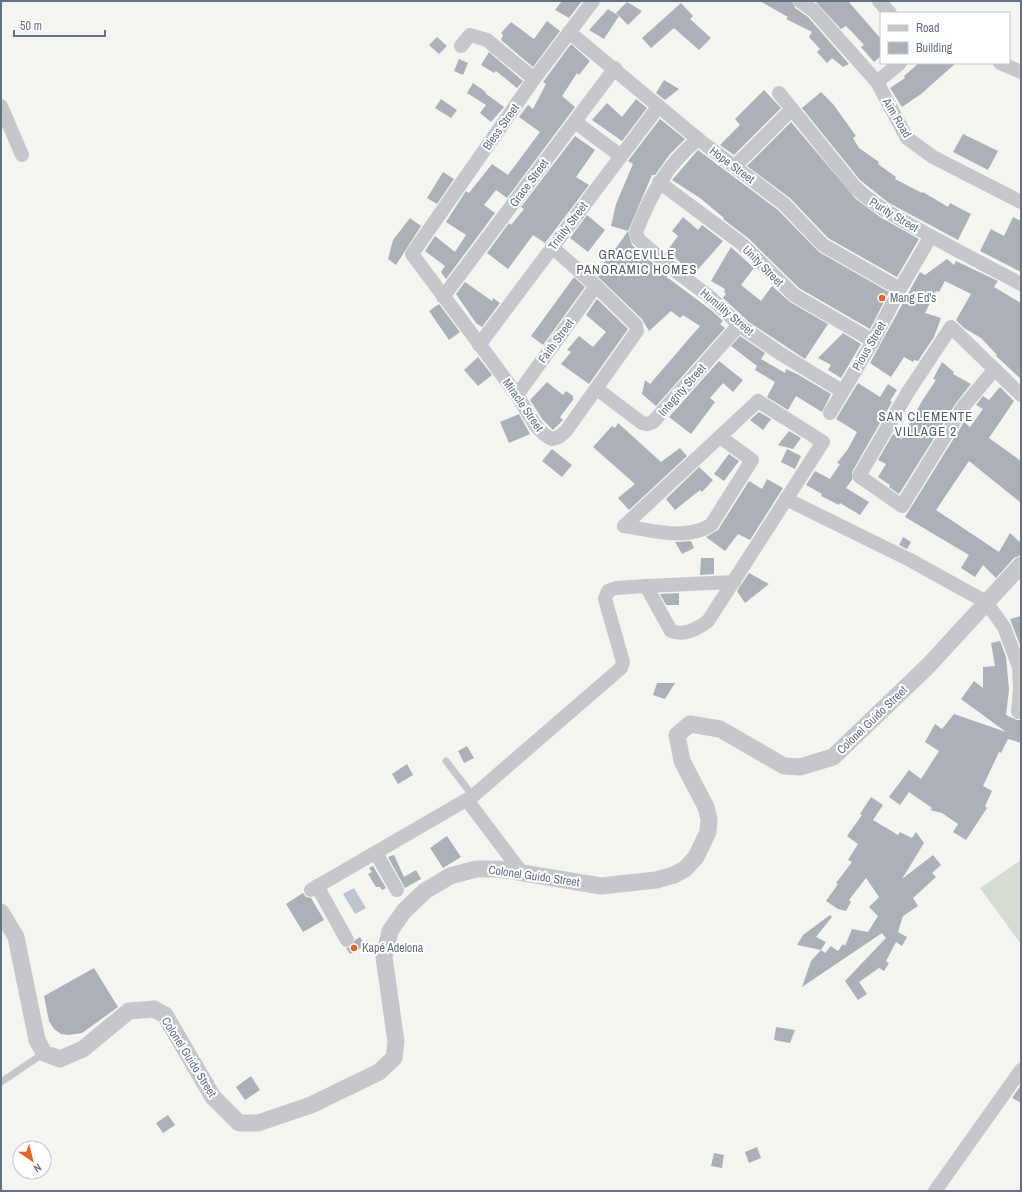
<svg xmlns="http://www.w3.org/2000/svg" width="1022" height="1192" viewBox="0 0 1022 1192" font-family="'Archivo Narrow',sans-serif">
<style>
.green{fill:#d5dcd2}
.water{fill:#bdc6cc}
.building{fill:#abb1b7}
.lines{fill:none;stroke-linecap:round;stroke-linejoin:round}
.service{stroke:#c5c7cb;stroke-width:7}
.minor{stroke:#c5c7cb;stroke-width:14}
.tertiary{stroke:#c5c7cb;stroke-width:17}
.poi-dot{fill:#e36423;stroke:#fff;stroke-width:1.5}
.labels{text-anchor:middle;stroke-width:4;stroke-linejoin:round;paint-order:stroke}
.street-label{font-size:12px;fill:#647182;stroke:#fff}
.poi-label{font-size:12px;fill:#647182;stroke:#fff;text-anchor:start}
.neighbourhood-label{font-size:13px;letter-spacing:1px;fill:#515b67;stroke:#fff}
</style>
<rect width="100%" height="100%" fill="#f4f5f1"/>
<path class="green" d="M1021,860V944L980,888Z"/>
<path class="water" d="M354,888L366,908L355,914L343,894Z"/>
<g class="building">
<path d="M562,1H582L569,18L555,10Z"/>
<path d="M760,1H792L795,8L808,17L849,64L843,67L832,58L827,63L817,52L820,49L809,37L812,32L786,19L788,17Z"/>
<path d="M815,1H848L881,39V56L874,62L861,47L864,45L854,34L846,26L841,29Z"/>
<path d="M627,2L642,11L628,25L616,13Z"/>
<path d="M681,3L693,16L690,19L711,38L699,50L674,28L651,48L642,38Z"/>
<path d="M608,9L619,16L604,39L589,30Z"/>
<path d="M547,21L560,31L533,67L501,40L503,35L501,33L511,22L534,39Z"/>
<path d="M437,37L447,46L439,54L429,45Z"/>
<path d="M571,44L590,61L579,75L577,73L562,96L575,107L507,198L496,190L484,205L495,213L446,279L441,272L445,266L425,251L435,236L455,252L466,235L446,222L466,191L469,193L492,164L508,175L540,132L519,117L528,105L533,109L546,84L543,82Z"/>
<path d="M489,52L523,81L517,88L496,71L494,73L481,65Z"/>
<path d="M459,59L468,63L463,75L454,71Z"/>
<path d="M919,63H956L921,94L902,107L890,88L905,78L904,76Z"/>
<path d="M664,80L679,89L665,100L656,93Z"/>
<path d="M473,83L486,92L485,93L504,107L491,122L480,113L486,105L467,93Z"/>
<path d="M764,90L781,108L734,155L720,145L740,125L735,119Z"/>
<path d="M821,92L833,104L856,136L853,138L859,148L879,162L878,164L896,177L895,179L922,193L923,192L948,207L950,203L971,214L958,240L889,203L860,180L802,108Z"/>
<path d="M441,99L457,110L451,118L435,108Z"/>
<path d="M636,99L647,108L622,141L592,120L607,103L622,117Z"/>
<path d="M660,119L685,139L670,154L655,175H652L628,231L611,226L616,204L633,164L628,161Z"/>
<path d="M791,122L856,199L880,217L919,239L897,277L828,238L790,198L747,166Z"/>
<path d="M963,134L998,151L988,170L953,152Z"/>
<path d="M575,136L595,150L576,177L589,185L545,243L533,235L508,269L487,253L509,223L511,225L524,209L521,207Z"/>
<path d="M698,150L778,210L819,252L889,292L870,329L799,288L748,238L723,219L724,218L700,198L672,180Z"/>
<path d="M443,172L454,179L437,204L427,198Z"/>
<path d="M587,215L605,230L588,252L570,238Z"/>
<path d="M683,217L698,230L702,225L723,241L694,274L667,251L678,236L672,231Z"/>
<path d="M1013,217L1021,221V272L980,251L991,229L1004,236Z"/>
<path d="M410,218L421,226L396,265L388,259L393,240Z"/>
<path d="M628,231L632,245L654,264L652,266L711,310L723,321L720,324L725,328L656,406L642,394L645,380L650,384L700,326L683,315L680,318L671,311L649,331L642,319L594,273L611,255Z"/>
<path d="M731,247L754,268L741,285L761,301L772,286L790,302L828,324L805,359L749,322L723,298L726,294L724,292L725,289L711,281Z"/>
<path d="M947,259L954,265L956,261L998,281L994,287L1021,303V379L996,356L997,355L981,338L964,328L956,320L971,294L945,281L939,292L936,291L925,313L941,318L934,337L918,361L914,360L913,362L904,357L891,377L870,363L920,272L925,275Z"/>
<path d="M574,277L585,287L543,345L531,336Z"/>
<path d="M465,282L492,301L493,298L500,303L482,327L476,323L456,294Z"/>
<path d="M597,299L628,329L589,384L561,364L571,352L567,350L579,336L593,347L606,332L586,315Z"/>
<path d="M439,304L460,332L449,340L429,311Z"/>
<path d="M843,333L861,344L841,378L828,370L831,365L818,358Z"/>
<path d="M740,336L765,353L761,359L785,373L786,369L797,374L831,394L822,412L796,396L788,410L767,397L775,382L755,370L757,366L731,346Z"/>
<path d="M478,357L492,375L478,386L464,370Z"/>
<path d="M719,361L743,380L733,392L723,383L710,398L715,402L691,434L669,417Z"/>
<path d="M942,362L954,372L953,374L971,384L956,403L899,494L889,487L890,485L878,477L886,464L878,460L893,434L901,439L922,401L936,380L933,379Z"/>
<path d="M547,382L563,395L566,391L573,396V400L560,417L563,420L553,430L543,420L530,400Z"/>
<path d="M858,383L880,397L888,384L897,390L890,401L892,402L852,472V480L846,488L869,502L860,515L840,503L839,505L821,496L822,494L806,485L815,471L830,479L840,464L837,463L848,449L857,432L836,419Z"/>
<path d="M1000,387L1014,401L989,438L1021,461V503L969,461L936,510L999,552L1010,533L1021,543V555L1014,558L996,578L983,565L975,577L961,568L969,555L905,517L964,422L970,427L983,409L976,405L983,396L989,400Z"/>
<path d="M759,412L771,419L763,430L750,420Z"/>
<path d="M519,414L530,434L509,443L500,422Z"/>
<path d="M618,423L661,462L680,448L687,456L629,510L618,498L635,484L593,447L612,426L615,428Z"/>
<path d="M789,431L801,438L793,449L778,445Z"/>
<path d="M552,449L572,465L562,477L542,461Z"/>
<path d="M787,449L801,456L795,469L781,462Z"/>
<path d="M729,454L739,461L724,481L714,474Z"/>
<path d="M699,467L713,480L702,492L700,490L675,510L666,499Z"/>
<path d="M767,479L783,488L750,540L738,534L725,551L706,537L718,530L749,481L762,489Z"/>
<path d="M903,537L911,542L907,549L899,545Z"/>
<path d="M691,541L694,548L682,554L675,542Z"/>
<path d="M701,558H714V574L700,575Z"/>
<path d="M749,573L769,584L745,603L737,591Z"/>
<path d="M679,593V605H666L660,594Z"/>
<path d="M1021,616V648L1010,619Z"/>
<path d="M1000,641L1006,657L1009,690L1006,715L1017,720H1021V743L1008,739L1001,753L999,752L983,786L992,791L985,806L987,808L966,840L953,832L958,824L942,813L930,810L932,808L909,792L900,805L889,797L909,770L921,779L939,751L925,742L935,724L942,729L954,714L1006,732L961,699L974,681L983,688V667L995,666L991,643Z"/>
<path d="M657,683H675L665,699L653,695Z"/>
<path d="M467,746L474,758L464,763L458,751Z"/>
<path d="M407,764L413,775L398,784L392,774Z"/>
<path d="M871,797L883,805L873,820L898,835L900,832L912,838L916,832L924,843L902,879L933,855L941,865L932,873L936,877L913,898L918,906L903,916L898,932L907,937L902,946L896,942L886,961L889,963L884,971L879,968L859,982L867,994L858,1000L845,981L886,938L882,933L802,987L811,961L821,950L825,953L831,946L838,951L843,944L845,946L852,929L868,932L878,916L869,907L879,897L866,878L849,900L851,902L846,911L838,909L826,901L838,884L836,883L852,862L848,860L858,844L847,836L862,815L860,814Z"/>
<path d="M447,836L461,857L443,868L430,848Z"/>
<path d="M394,855L404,877L416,870L421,879L405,888L388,857Z"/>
<path d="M373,866L386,888L382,890L380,887H376L368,874L372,872L369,868Z"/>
<path d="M303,893L306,897L311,898L324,920L303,932L286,904Z"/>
<path d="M830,915L832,917L816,937L826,942L821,950L797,945L803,935Z"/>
<path d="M360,937L365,946L350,954L346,948L351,947L355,940Z"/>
<path d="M94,968L118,1007L82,1033L69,1035L61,1034L54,1029L49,1021L44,996Z"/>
<path d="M776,1027L795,1030L790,1043L774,1040Z"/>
<path d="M251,1076L260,1090L245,1100L236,1087Z"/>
<path d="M1021,1085V1103L1012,1098Z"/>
<path d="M168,1115L175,1125L163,1133L156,1123Z"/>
<path d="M757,1147L761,1158L749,1163L745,1152Z"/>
<path d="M714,1153L724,1155L722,1168L711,1166Z"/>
</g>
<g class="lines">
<g class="service">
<path d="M446,761L473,796"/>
<path d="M1,1082L44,1053"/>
</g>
<g class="minor">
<path d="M800,1L814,11L877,82L907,138L933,157L1021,202"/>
<path d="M879,1L890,13"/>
<path d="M569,32L698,139L784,204L823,245L900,289"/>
<path d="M461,46L470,35L487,40L534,79"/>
<path d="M1000,63L1021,72"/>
<path d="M877,82L900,63"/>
<path d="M779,93L854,186C873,205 895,216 918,229C952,248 987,266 1021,284"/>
<path d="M1,106L22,155"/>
<path d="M575,122L621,156"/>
<path d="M698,139C666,166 651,194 636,232L638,239L674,270L710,297L739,325L781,354L842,391"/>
<path d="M735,166L792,109"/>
<path d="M659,182L742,244L794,295L873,341"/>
<path d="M552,247L596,286L636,325L637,331L566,431L559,437L552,439C535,432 527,409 516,394C482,347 447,301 412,254L534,79L593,1"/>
<path d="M443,297L615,68"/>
<path d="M479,345L658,107"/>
<path d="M995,369L963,407L902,506L859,476L908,392L951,327L1021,395"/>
<path d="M597,389L642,423L648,424L653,422L739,325"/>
<path d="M517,395L596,286"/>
<path d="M830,413L873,341L900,289L931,236"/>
<path d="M786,499L910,560L986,602L1004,627L1019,667L1020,689L1018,712"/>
<path d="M624,526L758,401L823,442L708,621C697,629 685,636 671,631L646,586"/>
<path d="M624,526C652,530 686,541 711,525L752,460L720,437"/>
<path d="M467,800L522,873"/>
<path d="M376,853L397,890"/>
<path d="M317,886L347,940"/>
<path d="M311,890L473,796L621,668L623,662L605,599L608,591L616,588L646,586L734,582"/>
<path d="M935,1191L1021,1070"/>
</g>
<path class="tertiary" d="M1,912L16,937L37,1040L44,1053L60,1059L83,1049L129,1011L154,1009L165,1015L213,1097L239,1123H258L311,1105L379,1072L394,1058L396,1042L384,957L390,931L404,911L425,891L450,876L476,869H499L601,886L656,880L674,875L685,869L696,857L708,832L709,819L706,807L682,761L677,735L690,724L720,729L784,766L800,767L833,757L928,666L1021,565"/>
</g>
<g class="poi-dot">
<circle cx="882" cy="298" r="4"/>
<circle cx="354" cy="948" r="4"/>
</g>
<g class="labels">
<g class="street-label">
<text transform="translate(897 118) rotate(59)" y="4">Aim Road</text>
<text transform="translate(501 127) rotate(-55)" y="4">Bless Street</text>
<text transform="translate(732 165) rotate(37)" y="4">Hope Street</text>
<text transform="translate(529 183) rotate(-53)" y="4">Grace Street</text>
<text transform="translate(894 215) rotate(31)" y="4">Purity Street</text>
<text transform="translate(568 226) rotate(-53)" y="4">Trinity Street</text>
<text transform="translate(763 266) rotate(45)" y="4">Unity Street</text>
<text transform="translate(727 312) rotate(40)" y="4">Humility Street</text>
<text transform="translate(556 341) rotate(-54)" y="4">Faith Street</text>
<text transform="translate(869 346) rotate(-60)" y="4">Pious Street</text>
<text transform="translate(682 390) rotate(-49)" y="4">Integrity Street</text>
<text transform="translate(523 405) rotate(55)" y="4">Miracle Street</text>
<text transform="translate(872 720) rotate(-44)" y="4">Colonel Guido Street</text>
<text transform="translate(534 876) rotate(8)" y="4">Colonel Guido Street</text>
<text transform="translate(189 1057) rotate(58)" y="4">Colonel Guido Street</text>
</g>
<g class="poi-label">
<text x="890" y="302">Mang Ed's</text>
<text x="362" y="952">Kapé Adelona</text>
</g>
<g class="neighbourhood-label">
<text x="637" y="259">GRACEVILLE<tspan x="637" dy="15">PANORAMIC HOMES</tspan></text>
<text x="926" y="421">SAN CLEMENTE<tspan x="926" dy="15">VILLAGE 2</tspan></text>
</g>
</g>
<rect width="1022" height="1192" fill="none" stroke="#647182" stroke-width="4"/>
<rect x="880" y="12" width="130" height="52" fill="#ffffff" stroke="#c1c6cd"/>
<rect x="888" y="25" width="20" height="6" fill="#c5c7cb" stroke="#c1c6cd"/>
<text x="916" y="32" font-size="12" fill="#647182">Road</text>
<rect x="888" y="42" width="20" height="12" fill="#abb1b7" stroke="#c1c6cd"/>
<text x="916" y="52" font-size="12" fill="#647182">Building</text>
<g transform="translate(32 1160) rotate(145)"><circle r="19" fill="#ffffff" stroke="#c1c6cd"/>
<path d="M0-3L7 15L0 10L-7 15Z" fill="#e36423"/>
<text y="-6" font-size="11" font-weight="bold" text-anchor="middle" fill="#647182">N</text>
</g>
<path d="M14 30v6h91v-6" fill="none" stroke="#647182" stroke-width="2"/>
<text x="20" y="30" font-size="12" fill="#647182" stroke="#ffffff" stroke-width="3" paint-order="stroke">50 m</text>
</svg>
